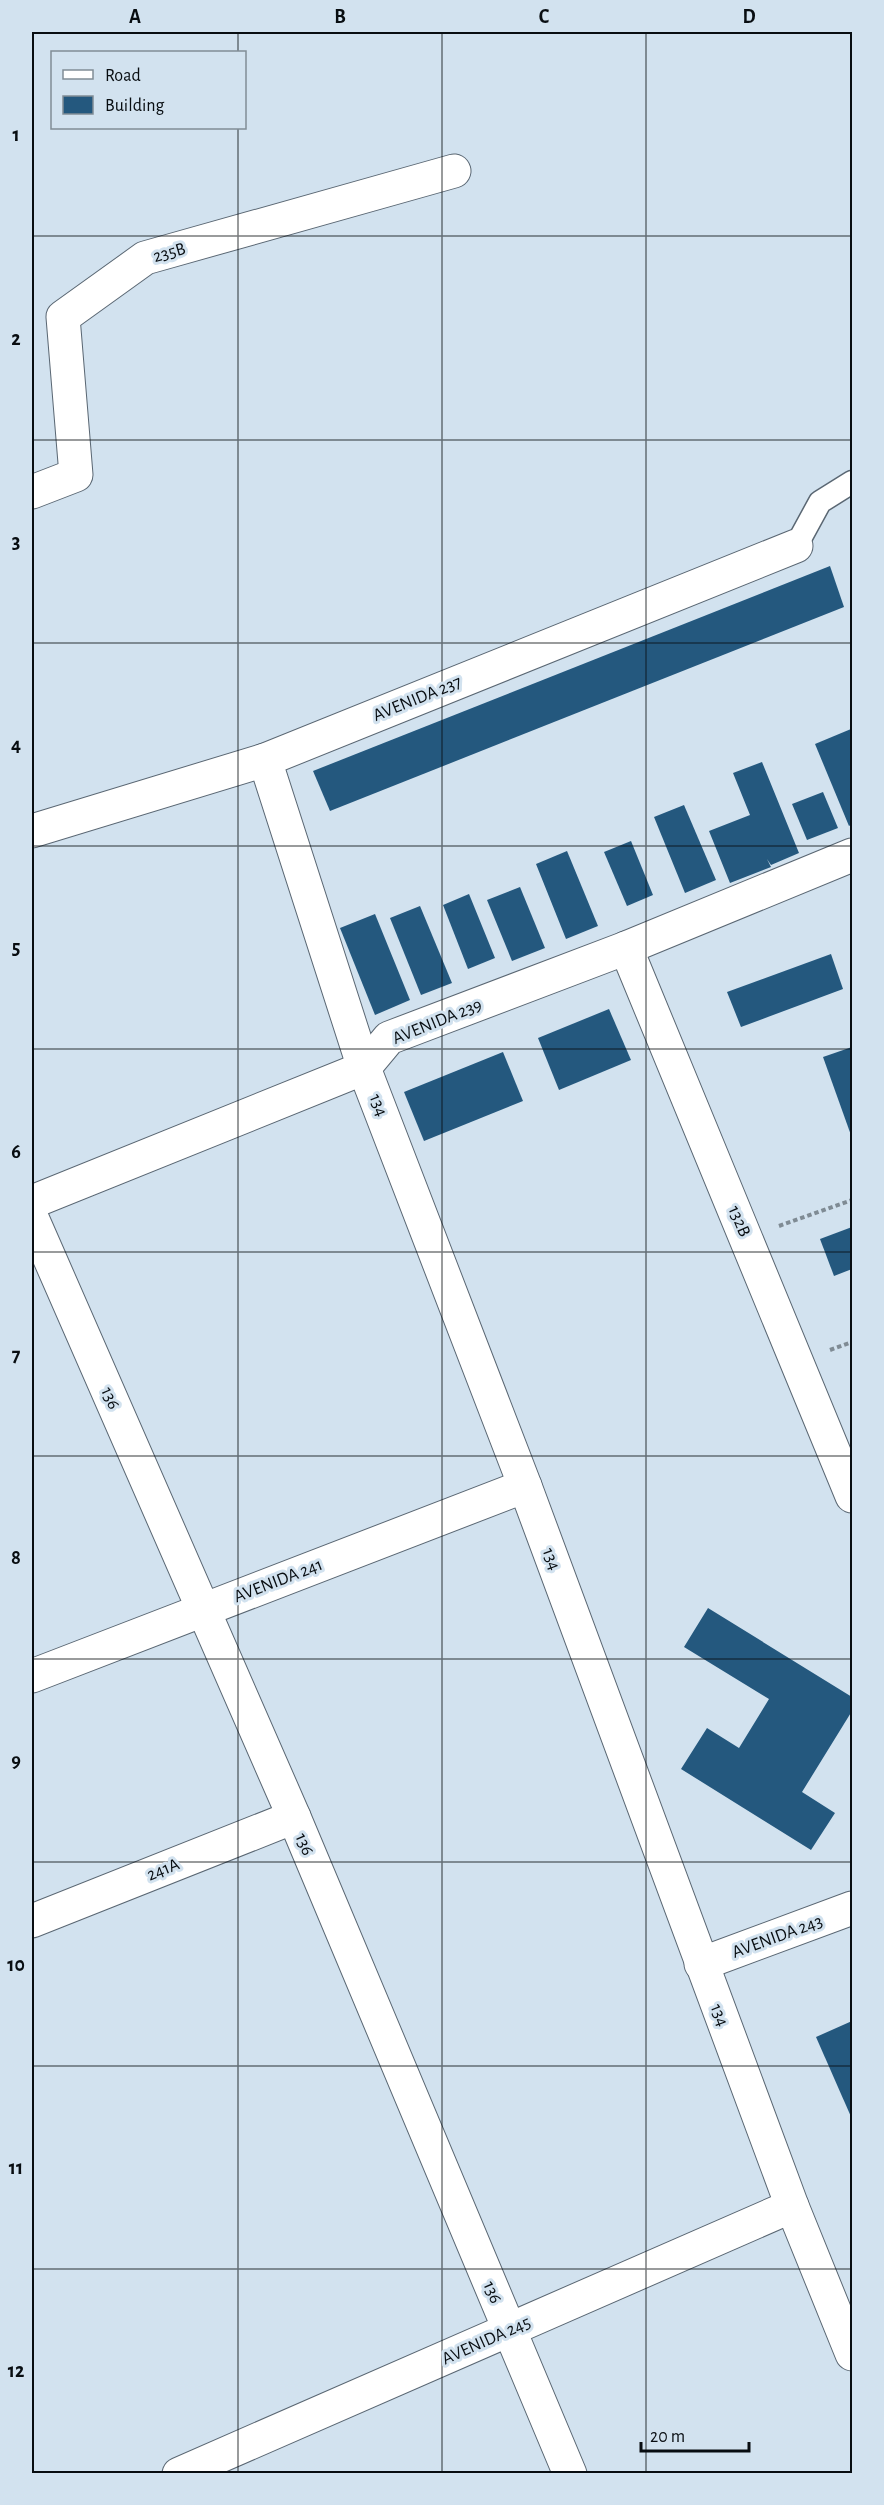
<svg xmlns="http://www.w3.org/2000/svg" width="884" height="2505" viewBox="0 0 884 2505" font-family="'Alegreya Sans',sans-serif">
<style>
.building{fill:#24587e}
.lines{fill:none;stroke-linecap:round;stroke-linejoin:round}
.lane-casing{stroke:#5a6773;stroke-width:25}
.street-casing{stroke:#5a6773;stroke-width:35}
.secondary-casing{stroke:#5a6773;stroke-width:35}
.path{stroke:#7f8b94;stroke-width:4;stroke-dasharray:4.5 3;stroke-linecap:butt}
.lane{stroke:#fff;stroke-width:22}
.street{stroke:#fff;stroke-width:33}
.secondary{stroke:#fff;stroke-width:33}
.grid{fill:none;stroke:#080d11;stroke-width:1.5;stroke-opacity:0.55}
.labels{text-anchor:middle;stroke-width:6;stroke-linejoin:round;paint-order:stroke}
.street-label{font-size:18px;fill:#080d11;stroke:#d2e2ef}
.neatline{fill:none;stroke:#080d11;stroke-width:2}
.grid-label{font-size:20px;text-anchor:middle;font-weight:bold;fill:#080d11}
</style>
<rect width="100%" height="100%" fill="#d2e2ef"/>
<g class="building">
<path d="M830,566L844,607L330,811L313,771Z"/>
<path d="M851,729L852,824L849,826L815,744Z"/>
<path d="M762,762L799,853L771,865L767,859L771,867L730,883L709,831L750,815L733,773Z"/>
<path d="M823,792L838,828L807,840L792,804Z"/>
<path d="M684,805L716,880L685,893L654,817Z"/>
<path d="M631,841L653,895L627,906L604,852Z"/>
<path d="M567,851L598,926L566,939L536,864Z"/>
<path d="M520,887L545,948L512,961L487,900Z"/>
<path d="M469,894L495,958L468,969L443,905Z"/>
<path d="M420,906L452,983L421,995L390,918Z"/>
<path d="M375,914L410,1000L375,1015L340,928Z"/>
<path d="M831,954L843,989L741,1027L727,992Z"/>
<path d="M609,1009L631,1060L559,1090L538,1038Z"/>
<path d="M852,1047V1138L823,1057Z"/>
<path d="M503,1052L523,1101L424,1141L404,1092Z"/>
<path d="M852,1227V1269L834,1276L820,1239Z"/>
<path d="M708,1608L852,1697V1711L802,1792L835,1813L811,1850L681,1769L707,1728L739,1748L769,1699L684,1647Z"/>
<path d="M852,2021V2119L816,2037Z"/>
</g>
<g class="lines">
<defs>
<path id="lane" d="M796,546L820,502L852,482"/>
<g id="street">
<path d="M32,492L76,475L63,317L145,258L454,171"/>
<path d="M265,760L364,1068L525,1486L792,2206L852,2354"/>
<path d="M32,831L265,760L796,546"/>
<path d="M626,948L852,1496"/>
<path d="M32,1202L364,1068L389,1038L626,948L852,855"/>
<path d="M32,1676L525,1486"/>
<path d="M32,1921L294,1817"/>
<path d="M701,1964L852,1908"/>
<path d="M179,2474L792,2206"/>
</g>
<path id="secondary" d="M32,1218L294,1817L570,2474"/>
</defs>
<use href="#lane" class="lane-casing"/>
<use href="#street" class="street-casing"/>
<use href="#secondary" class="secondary-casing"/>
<g class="path">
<path d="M779,1226L852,1200"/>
<path d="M830,1350L852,1342"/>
</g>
<use href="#lane" class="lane"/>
<use href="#street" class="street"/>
<use href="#secondary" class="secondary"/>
</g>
<path class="grid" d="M238,32V52M442,32V2474M646,32V2474M238,128V2474M32,236H852M32,440H852M32,643H852M32,846H852M32,1049H852M32,1252H852M32,1456H852M32,1659H852M32,1862H852M32,2066H852M32,2269H852"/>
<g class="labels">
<g class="street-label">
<text transform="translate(169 252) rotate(-16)" y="6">235B</text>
<text transform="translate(417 698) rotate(-22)" y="6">AVENIDA 237</text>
<text transform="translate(437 1021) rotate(-22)" y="6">AVENIDA 239</text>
<text transform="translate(379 1105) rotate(69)" y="6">134</text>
<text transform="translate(740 1221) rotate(67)" y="6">132B</text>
<text transform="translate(111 1398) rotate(66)" y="6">136</text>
<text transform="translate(552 1559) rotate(70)" y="6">134</text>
<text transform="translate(278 1580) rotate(-21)" y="6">AVENIDA 241</text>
<text transform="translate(305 1844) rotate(67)" y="6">136</text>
<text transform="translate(163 1869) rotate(-22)" y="6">241A</text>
<text transform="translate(777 1936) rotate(-20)" y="6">AVENIDA 243</text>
<text transform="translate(720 2015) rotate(69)" y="6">134</text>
<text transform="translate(493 2292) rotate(67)" y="6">136</text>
<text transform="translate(486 2340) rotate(-24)" y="6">AVENIDA 245</text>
</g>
</g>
<rect width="884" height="2505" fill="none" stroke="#d2e2ef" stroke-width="66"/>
<rect x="51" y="51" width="195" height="78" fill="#d2e2ef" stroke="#818d96" stroke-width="1.5"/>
<rect x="63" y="70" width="30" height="9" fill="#ffffff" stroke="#818d96" stroke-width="1.5"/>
<text x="105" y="81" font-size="18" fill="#080d11">Road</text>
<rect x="63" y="96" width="30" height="18" fill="#24587e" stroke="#818d96" stroke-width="1.5"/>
<text x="105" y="111" font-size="18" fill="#080d11">Building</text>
<path d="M641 2442v9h108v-9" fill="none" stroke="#080d11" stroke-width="3"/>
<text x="650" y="2442" font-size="18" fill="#080d11" stroke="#d2e2ef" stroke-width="4.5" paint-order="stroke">20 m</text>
<rect x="33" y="33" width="818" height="2439" class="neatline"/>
<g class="grid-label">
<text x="135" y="23">A</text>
<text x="340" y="23">B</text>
<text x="544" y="23">C</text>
<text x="749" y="23">D</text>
<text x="16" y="141">1</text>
<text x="16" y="345">2</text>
<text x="16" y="548">3</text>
<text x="16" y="751">4</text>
<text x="16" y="954">5</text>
<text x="16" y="1158">6</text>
<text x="16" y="1361">7</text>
<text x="16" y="1564">8</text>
<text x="16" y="1767">9</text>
<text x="16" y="1971">10</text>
<text x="16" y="2174">11</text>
<text x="16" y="2377">12</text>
</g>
</svg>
